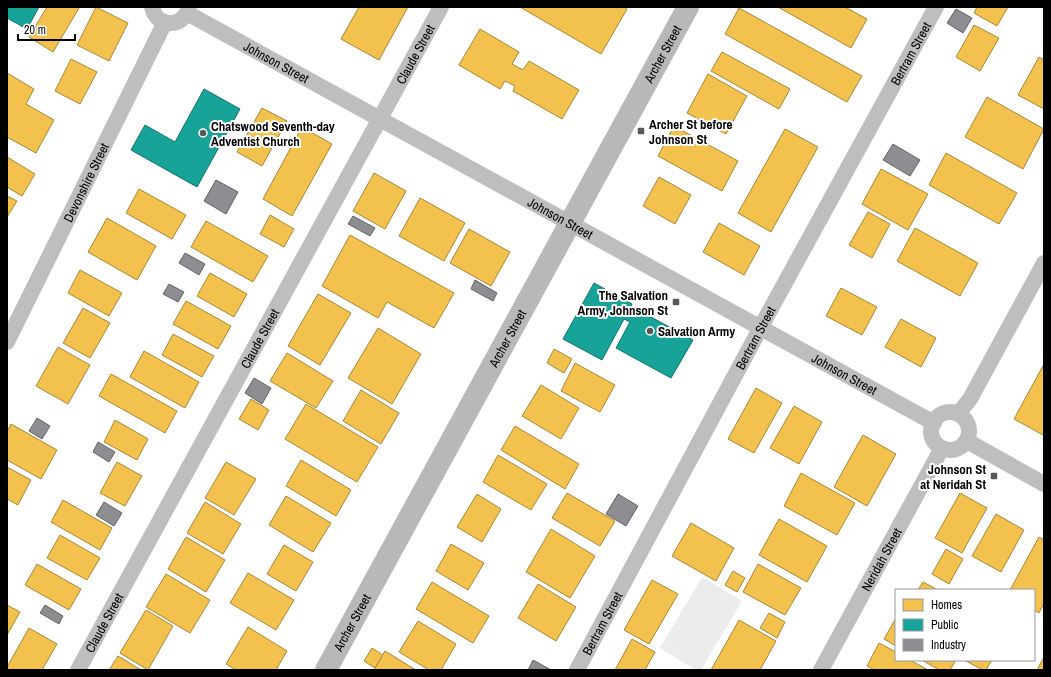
<svg xmlns="http://www.w3.org/2000/svg" width="1051" height="677" viewBox="0 0 1051 677" font-family="'Archivo Narrow',sans-serif">
<style>
.green{fill:#ececec}
.homes{fill:#f2c14e;stroke:#a98737}
.public{fill:#17a398;stroke:#10726a}
.industry{fill:#8d8d92;stroke:#636366}
.lines{fill:none;stroke-linecap:round;stroke-linejoin:round}
.minor{stroke:#bebebe;stroke-width:16}
.secondary{stroke:#b8b8b8;stroke-width:22}
.poi-dot{fill:#595959;stroke:#fff;stroke-width:1.5}
.labels{text-anchor:middle;stroke-width:4;stroke-linejoin:round;paint-order:stroke}
.street-label{font-size:13px;fill:#000;stroke:#fff}
.poi-label{font-size:13px;font-weight:bold;fill:#000;stroke:#fff;text-anchor:start}
</style>
<rect width="100%" height="100%" fill="#fff"/>
<path class="green" d="M702,577L742,601L701,670H696L660,648Z"/>
<g class="homes">
<path d="M47,7H77L79,8L53,52L29,37Z"/>
<path d="M96,7L128,23L109,61L77,45Z"/>
<path d="M359,7H408L379,60L341,39Z"/>
<path d="M520,7H624L627,9L601,54Z"/>
<path d="M778,7H845L867,19L851,48Z"/>
<path d="M977,7H1008L997,26L974,13Z"/>
<path d="M739,8L862,76L847,102L725,34Z"/>
<path d="M974,25L999,38L980,71L956,57Z"/>
<path d="M480,29L519,52L512,64L523,70L529,61L579,90L562,119L513,91L515,86L505,81L500,89L459,65Z"/>
<path d="M722,52L790,89L779,109L711,71Z"/>
<path d="M1039,57L1044,60V109L1018,95Z"/>
<path d="M71,59L97,72L80,104L55,91Z"/>
<path d="M7,73L34,89L26,104L54,120L36,153L7,137Z"/>
<path d="M708,74L747,96L726,134L687,113Z"/>
<path d="M987,97L1044,129L1023,169L965,137Z"/>
<path d="M262,108L287,121L262,166L237,152Z"/>
<path d="M674,126L738,161L722,191L658,156Z"/>
<path d="M302,127L332,144L292,216L263,199Z"/>
<path d="M785,129L818,147L771,232L738,213Z"/>
<path d="M946,153L1017,193L999,224L929,185Z"/>
<path d="M7,157L35,174L22,196L7,187Z"/>
<path d="M881,169L928,194L908,230L862,204Z"/>
<path d="M374,173L406,191L385,229L353,211Z"/>
<path d="M659,177L691,195L675,224L643,206Z"/>
<path d="M139,189L186,215L172,239L126,213Z"/>
<path d="M7,196L17,201L7,217Z"/>
<path d="M420,198L465,223L444,261L399,236Z"/>
<path d="M868,212L890,224L872,258L849,245Z"/>
<path d="M270,215L294,229L284,247L260,234Z"/>
<path d="M107,218L156,246L137,280L88,252Z"/>
<path d="M206,221L268,256L253,282L191,247Z"/>
<path d="M719,223L760,246L744,275L703,252Z"/>
<path d="M915,228L978,263L960,296L897,261Z"/>
<path d="M469,229L510,252L491,286L450,263Z"/>
<path d="M350,235L454,293L434,328L387,302L378,318L322,286Z"/>
<path d="M80,270L122,293L109,316L68,293Z"/>
<path d="M210,273L247,294L234,317L197,296Z"/>
<path d="M841,288L877,307L862,335L826,316Z"/>
<path d="M318,294L351,313L320,365L288,346Z"/>
<path d="M186,301L231,326L218,349L173,324Z"/>
<path d="M83,308L110,323L90,358L63,343Z"/>
<path d="M901,319L936,338L921,367L885,347Z"/>
<path d="M378,328L421,354L392,404L348,378Z"/>
<path d="M173,334L214,356L202,377L162,355Z"/>
<path d="M58,347L90,365L68,404L36,386Z"/>
<path d="M554,349L572,359L564,373L547,363Z"/>
<path d="M144,351L199,382L185,408L130,377Z"/>
<path d="M287,353L333,381L316,408L270,381Z"/>
<path d="M575,363L615,385L600,412L561,391Z"/>
<path d="M1044,364V433L1043,435L1014,419Z"/>
<path d="M111,374L177,411L165,433L99,396Z"/>
<path d="M541,385L579,408L561,439L522,416Z"/>
<path d="M756,388L782,403L754,453L728,439Z"/>
<path d="M361,390L399,413L381,444L343,421Z"/>
<path d="M251,399L269,410L258,430L239,419Z"/>
<path d="M306,404L378,447L357,482L285,439Z"/>
<path d="M794,406L822,422L799,464L770,448Z"/>
<path d="M115,420L148,439L137,460L104,442Z"/>
<path d="M11,424L57,450L41,479L7,460V432Z"/>
<path d="M515,426L579,464L565,489L501,450Z"/>
<path d="M863,435L896,454L867,506L834,487Z"/>
<path d="M498,455L547,484L531,510L483,482Z"/>
<path d="M301,460L351,490L336,516L286,486Z"/>
<path d="M117,462L142,476L125,506L100,493Z"/>
<path d="M226,462L256,479L234,515L205,498Z"/>
<path d="M7,467L31,480L18,505L7,499Z"/>
<path d="M801,473L855,503L837,535L784,506Z"/>
<path d="M567,493L615,521L600,546L552,518Z"/>
<path d="M960,493L987,508L962,553L935,538Z"/>
<path d="M477,494L501,509L482,542L457,527Z"/>
<path d="M286,496L331,523L313,552L269,525Z"/>
<path d="M63,500L112,528L100,550L51,522Z"/>
<path d="M205,502L241,524L223,554L187,533Z"/>
<path d="M996,514L1024,530L1001,572L972,556Z"/>
<path d="M779,519L827,546L807,582L759,555Z"/>
<path d="M691,523L734,548L716,581L672,556Z"/>
<path d="M551,529L595,556L570,598L526,572Z"/>
<path d="M60,535L100,558L87,580L47,558Z"/>
<path d="M186,537L225,560L206,592L168,569Z"/>
<path d="M1039,537L1044,540V603L1039,613L1034,610V590H1010Z"/>
<path d="M451,544L484,563L468,590L436,571Z"/>
<path d="M284,545L313,562L296,591L267,574Z"/>
<path d="M946,549L963,559L949,584L932,574Z"/>
<path d="M37,564L81,589L69,610L25,585Z"/>
<path d="M758,564L801,588L785,615L743,592Z"/>
<path d="M733,571L745,578L737,592L725,585Z"/>
<path d="M248,573L294,600L276,630L230,603Z"/>
<path d="M166,574L210,600L190,633L146,607Z"/>
<path d="M652,580L678,594L649,644L624,630Z"/>
<path d="M432,582L489,616L473,643L416,609Z"/>
<path d="M923,582L938,590H918Z"/>
<path d="M538,584L576,607L556,641L518,618Z"/>
<path d="M7,605L20,612L7,635Z"/>
<path d="M146,610L173,626L148,670L120,653Z"/>
<path d="M769,613L785,622L777,638L760,628Z"/>
<path d="M896,618V646L884,639Z"/>
<path d="M739,620L776,641L760,670H711Z"/>
<path d="M418,621L456,644L441,670H429L399,652Z"/>
<path d="M248,627L287,651L276,670H236L226,664Z"/>
<path d="M29,628L57,644L42,670H7V667Z"/>
<path d="M632,639L655,652L645,670H615Z"/>
<path d="M879,643L896,652V660H910L928,670H874L867,666Z"/>
<path d="M372,648L383,655L375,668L364,661Z"/>
<path d="M385,651L416,670H374Z"/>
<path d="M118,656L141,670H109Z"/>
<path d="M1044,657V670H1037Z"/>
<path d="M922,660H956L950,670H939Z"/>
<path d="M964,660H992L986,670H983Z"/>
</g>
<g class="public">
<path d="M7,7H39L27,29L7,18Z"/>
<path d="M204,89L240,109L197,187L131,150L145,125L175,142Z"/>
<path d="M594,283L632,304L631,306L693,340L671,378L616,348L630,322L624,319L602,360L563,339Z"/>
</g>
<g class="industry">
<path d="M956,9L972,18L963,33L947,23Z"/>
<path d="M893,144L920,160L910,176L883,160Z"/>
<path d="M216,180L238,192L226,214L204,201Z"/>
<path d="M353,216L375,228L370,236L348,224Z"/>
<path d="M185,253L205,264L199,275L179,263Z"/>
<path d="M475,280L497,293L493,301L471,289Z"/>
<path d="M169,284L184,292L178,302L163,294Z"/>
<path d="M254,378L271,388L262,404L245,393Z"/>
<path d="M37,418L50,426L42,439L29,431Z"/>
<path d="M98,442L115,452L109,462L93,452Z"/>
<path d="M618,494L638,506L626,526L606,514Z"/>
<path d="M104,502L122,513L114,526L96,515Z"/>
<path d="M45,605L63,616L59,624L40,613Z"/>
<path d="M533,660L551,670H528Z"/>
</g>
<g class="lines">
<g class="minor">
<path d="M152,7C157,29 184,28 189,7"/>
<path id="s1" d="M187,13L934,423"/>
<path id="s2" d="M7,342L165,22"/>
<circle cx="950" cy="431" r="19"/>
<path d="M958,414L970,399L1044,263"/>
<path d="M967,441L1044,484"/>
<path id="s3" d="M78,670L441,7"/>
<path id="s4" d="M577,670L769,312L936,7"/>
<path id="s5" d="M821,670L942,448"/>
</g>
<path class="secondary" id="s6" d="M326,670L688,7"/>
</g>
<g class="poi-dot">
<rect x="637" y="127" width="8" height="8" rx="2"/>
<circle cx="203" cy="133" r="4"/>
<rect x="672" y="298" width="8" height="8" rx="2"/>
<circle cx="650" cy="331" r="4"/>
<rect x="990" y="472" width="8" height="8" rx="2"/>
</g>
<g class="labels">
<g class="street-label">
<text dy="5" stroke="none"><textPath href="#s4" startOffset="701">Bertram Street</textPath></text>
<text dy="5" stroke="none"><textPath href="#s3" startOffset="702">Claude Street</textPath></text>
<text dy="5" stroke="none"><textPath href="#s6" startOffset="702">Archer Street</textPath></text>
<text dy="5" stroke="none"><textPath href="#s1" startOffset="102">Johnson Street</textPath></text>
<text dy="5" stroke="none"><textPath href="#s2" startOffset="178">Devonshire Street</textPath></text>
<text dy="5" stroke="none"><textPath href="#s1" startOffset="426">Johnson Street</textPath></text>
<text dy="5" stroke="none"><textPath href="#s4" startOffset="377">Bertram Street</textPath></text>
<text dy="5" stroke="none"><textPath href="#s3" startOffset="378">Claude Street</textPath></text>
<text dy="5" stroke="none"><textPath href="#s6" startOffset="378">Archer Street</textPath></text>
<text dy="5" stroke="none"><textPath href="#s1" startOffset="750">Johnson Street</textPath></text>
<text dy="5" stroke="none"><textPath href="#s5" startOffset="126">Neridah Street</textPath></text>
<text dy="5" stroke="none"><textPath href="#s3" startOffset="54">Claude Street</textPath></text>
<text dy="5" stroke="none"><textPath href="#s6" startOffset="54">Archer Street</textPath></text>
<text dy="5" stroke="none"><textPath href="#s4" startOffset="53">Bertram Street</textPath></text>
</g>
<g class="poi-label">
<text x="649" y="129">Archer St before<tspan x="649" dy="15">Johnson St</tspan></text>
<text x="211" y="131">Chatswood Seventh-day<tspan x="211" dy="15">Adventist Church</tspan></text>
<text x="668" y="300" text-anchor="end">The Salvation<tspan x="668" dy="15">Army, Johnson St</tspan></text>
<text x="658" y="336">Salvation Army</text>
<text x="986" y="474" text-anchor="end">Johnson St<tspan x="986" dy="15">at Neridah St</tspan></text>
</g>
</g>
<rect width="1051" height="677" fill="none" stroke="#000000" stroke-width="16"/>
<rect x="895" y="589" width="140" height="72" fill="#ffffff" stroke="#999999"/>
<rect x="903" y="599" width="20" height="12" fill="#f2c14e" stroke="#999999"/>
<text x="931" y="609" font-size="12" fill="#000000">Homes</text>
<rect x="903" y="619" width="20" height="12" fill="#17a398" stroke="#999999"/>
<text x="931" y="629" font-size="12" fill="#000000">Public</text>
<rect x="903" y="639" width="20" height="12" fill="#8d8d92" stroke="#999999"/>
<text x="931" y="649" font-size="12" fill="#000000">Industry</text>
<path d="M18 34v6h57v-6" fill="none" stroke="#000000" stroke-width="2"/>
<text x="24" y="34" font-size="12" fill="#000000" stroke="#ffffff" stroke-width="3" paint-order="stroke">20 m</text>
</svg>
